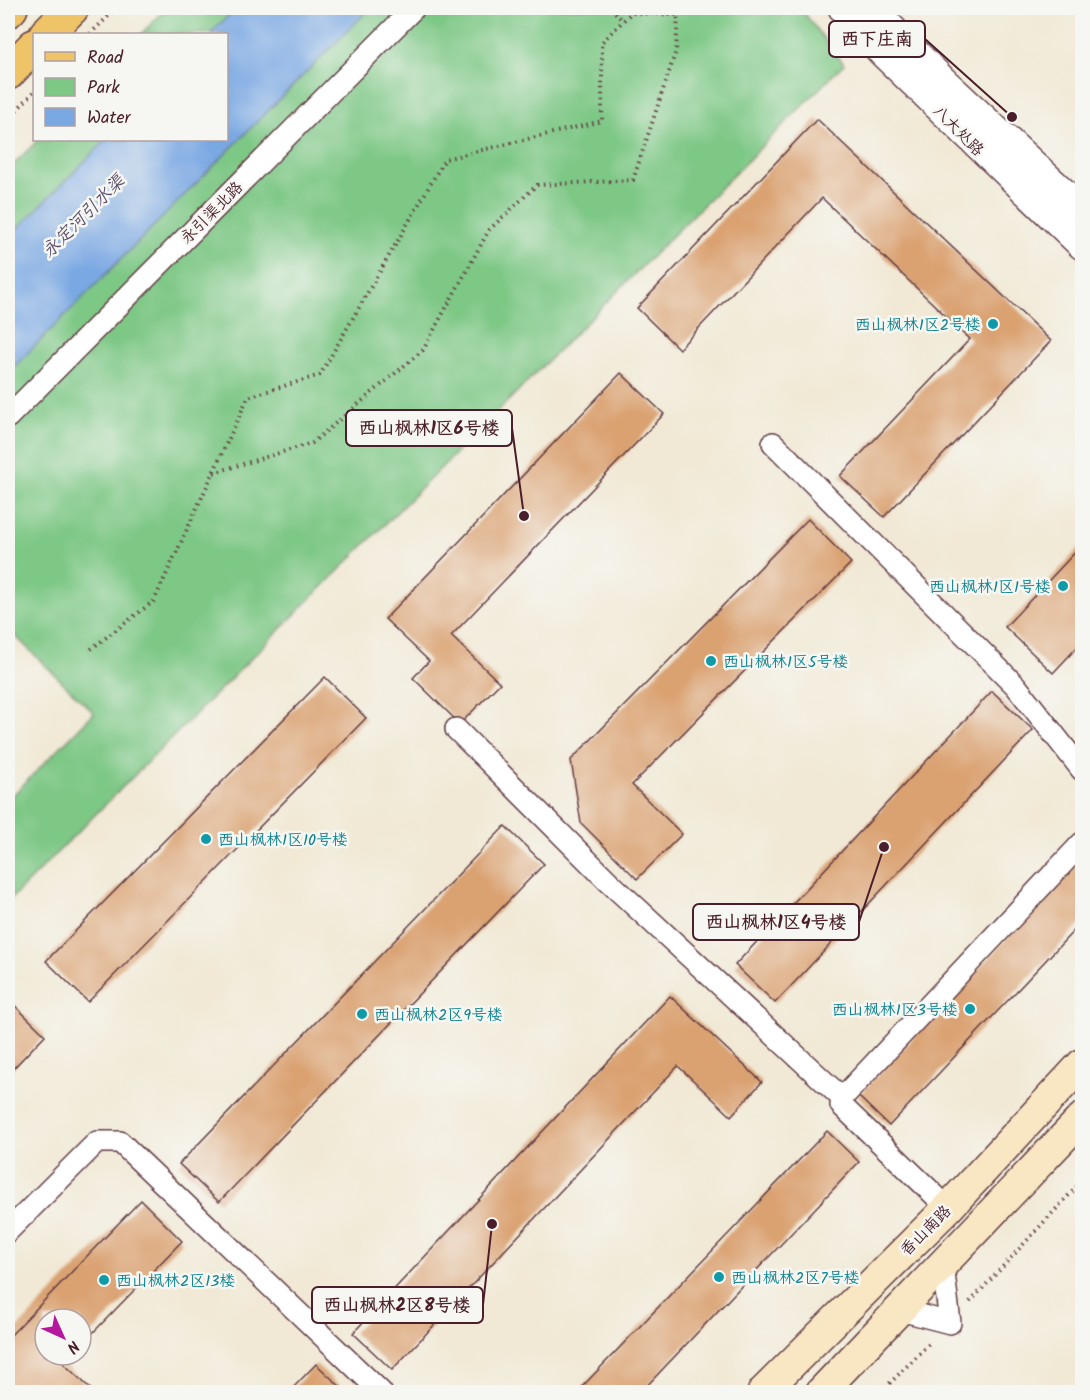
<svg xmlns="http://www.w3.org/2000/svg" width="1090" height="1400" viewBox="0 0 1090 1400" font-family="Kalam,'LXGW WenKai TC',sans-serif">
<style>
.green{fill:#7ec886;stroke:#647458;stroke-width:1.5}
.water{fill:#7aa8e3;stroke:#626487;stroke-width:1.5}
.building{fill:#daa171}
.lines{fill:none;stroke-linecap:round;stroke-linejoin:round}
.minor-casing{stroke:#633d44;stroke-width:24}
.tertiary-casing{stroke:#633d44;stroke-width:30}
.secondary-casing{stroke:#633d44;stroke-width:33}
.primary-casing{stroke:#633d44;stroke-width:36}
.path{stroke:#633d44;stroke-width:4;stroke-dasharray:1.5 4.5;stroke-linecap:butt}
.minor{stroke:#fff;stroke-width:21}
.tertiary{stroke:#fff;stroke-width:27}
.secondary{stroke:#f9e7c3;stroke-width:30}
.primary{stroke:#efc469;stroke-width:33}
.culture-dot{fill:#0f9aa8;stroke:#f6f6f2;stroke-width:2}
.labels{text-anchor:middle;stroke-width:5;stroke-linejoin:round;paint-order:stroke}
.street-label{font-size:16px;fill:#4a1f2b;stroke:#f6f6f2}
.culture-label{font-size:16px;fill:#0d838f;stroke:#f6f6f2;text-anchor:start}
.water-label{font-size:18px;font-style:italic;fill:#5b4f6b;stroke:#f6f6f2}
.leader{fill:none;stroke:#4a1f2b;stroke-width:2}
.callout-dot{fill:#4a1f2b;stroke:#f6f6f2;stroke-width:2}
.callout{fill:#f6f6f2;stroke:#4a1f2b;stroke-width:2}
.callout-label{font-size:18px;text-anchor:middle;font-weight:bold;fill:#4a1f2b}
</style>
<rect width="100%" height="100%" fill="#f6f6f2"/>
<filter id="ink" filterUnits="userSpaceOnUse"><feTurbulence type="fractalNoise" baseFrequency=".0167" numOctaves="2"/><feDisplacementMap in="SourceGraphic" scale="12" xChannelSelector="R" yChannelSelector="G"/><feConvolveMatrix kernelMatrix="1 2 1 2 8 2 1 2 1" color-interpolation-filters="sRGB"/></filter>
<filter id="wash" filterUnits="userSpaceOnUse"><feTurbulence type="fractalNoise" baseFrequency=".008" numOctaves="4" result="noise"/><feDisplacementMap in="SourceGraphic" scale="24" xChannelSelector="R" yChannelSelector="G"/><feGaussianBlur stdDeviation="1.35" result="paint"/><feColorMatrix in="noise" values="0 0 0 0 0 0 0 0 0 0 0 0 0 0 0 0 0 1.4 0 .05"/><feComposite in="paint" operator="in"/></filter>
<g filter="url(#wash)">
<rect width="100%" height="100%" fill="#f1e9d5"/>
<path class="green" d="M167,8H800L844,64L8,902V800L94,713L8,629V170L38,140H226V34H141Z"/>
<path class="water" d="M236,8H370L8,373V238L106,140H226V34H210Z"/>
<g id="blocks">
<g class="building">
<path d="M817,119L1051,341L884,517L840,476L970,339L822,198L679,349L637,308Z"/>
<path d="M621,373L664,414L451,636L500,683L460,724L413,678L429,661L385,619Z"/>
<path d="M808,519L851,563L632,785L682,834L637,879L581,823L571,760Z"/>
<path d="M1082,545V642L1053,673L1005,627Z"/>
<path d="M325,677L366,718L88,1002L46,961Z"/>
<path d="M992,691L1033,730L775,1003L735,965Z"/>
<path d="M505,826L544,864L219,1202L179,1164Z"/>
<path d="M1082,859V922L889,1126L858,1096Z"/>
<path d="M670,996L762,1082L731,1116L678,1066L392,1370L353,1333Z"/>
<path d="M8,999L45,1035L8,1074Z"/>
<path d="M827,1131L859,1162L641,1392H577Z"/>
<path d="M141,1200L182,1241L81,1345V1319H45V1355H71L63,1363L94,1392H11L8,1389V1338Z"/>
<path d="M316,1364L346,1392H289Z"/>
</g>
</g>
</g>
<g filter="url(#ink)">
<use href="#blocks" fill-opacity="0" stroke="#633d44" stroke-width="1.5"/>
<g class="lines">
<defs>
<g id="minor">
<path d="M8,417L414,8"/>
<path d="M773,443L1016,686L1082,770"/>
<path d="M456,729L610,883L842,1098L841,1105L948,1208"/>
<path d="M842,1098L1082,843"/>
<path d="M8,1231L97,1142H120L381,1392"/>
<path d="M900,1310L950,1323L943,1265"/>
</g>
<g id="tertiary">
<path d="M842,8L882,53L1082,246"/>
<path d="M872,8L943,80L1082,209"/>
</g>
<g id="secondary">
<path d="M763,1392L948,1208L1082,1064"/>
<path d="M821,1392L1082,1118"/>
</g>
<g id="primary">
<path d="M8,11L11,8"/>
<path d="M46,34L72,8"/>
<path d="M8,73L34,46"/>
</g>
</defs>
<use href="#minor" class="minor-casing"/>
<use href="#tertiary" class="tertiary-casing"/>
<use href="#secondary" class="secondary-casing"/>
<use href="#primary" class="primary-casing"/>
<g class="path">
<path d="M611,8L623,21"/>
<path d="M90,34L117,8"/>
<path d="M8,119L34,92"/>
<path d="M91,649L154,601L248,397L320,375L445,159L602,121V42L631,13L678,15L676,51L633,180L537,185L489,230L423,350L312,443L213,473"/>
<path d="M970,1302L1082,1181"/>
<path d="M881,1392L931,1342"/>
</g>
<use href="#minor" class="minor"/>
<use href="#tertiary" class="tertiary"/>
<use href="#secondary" class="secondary"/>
<use href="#primary" class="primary"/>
</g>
</g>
<g class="culture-dot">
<circle cx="993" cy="324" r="6"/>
<circle cx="1063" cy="586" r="6"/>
<circle cx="711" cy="661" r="6"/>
<circle cx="206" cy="839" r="6"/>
<circle cx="970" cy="1009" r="6"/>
<circle cx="362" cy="1014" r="6"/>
<circle cx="719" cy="1277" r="6"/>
<circle cx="104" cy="1280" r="6"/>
</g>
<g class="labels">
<g class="street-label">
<text transform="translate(959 130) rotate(45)" y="6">八大处路</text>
<text transform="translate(211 212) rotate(-45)" y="6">永引渠北路</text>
<text transform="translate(925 1230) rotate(-45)" y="6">香山南路</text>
</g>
<g class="culture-label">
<text x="981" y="330" text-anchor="end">西山枫林1区2号楼</text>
<text x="1051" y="592" text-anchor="end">西山枫林1区1号楼</text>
<text x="723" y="667">西山枫林1区5号楼</text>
<text x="218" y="845">西山枫林1区10号楼</text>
<text x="958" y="1015" text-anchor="end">西山枫林1区3号楼</text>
<text x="374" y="1020">西山枫林2区9号楼</text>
<text x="731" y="1283">西山枫林2区7号楼</text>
<text x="116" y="1286">西山枫林2区13楼</text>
</g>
<g class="water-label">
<text transform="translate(83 216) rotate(-45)" y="6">永定河引水渠</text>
</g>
</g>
<path class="leader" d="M1012 117L925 39M524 516L512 428M884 847L859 922M492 1224L483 1305"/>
<g class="callout-dot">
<circle cx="1012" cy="117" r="6"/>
<circle cx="524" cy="516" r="6"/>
<circle cx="884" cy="847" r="6"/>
<circle cx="492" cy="1224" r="6"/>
</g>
<g class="callout">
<rect x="829" y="21" width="96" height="36" rx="6"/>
<rect x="346" y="410" width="166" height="36" rx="6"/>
<rect x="693" y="904" width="166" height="36" rx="6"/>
<rect x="312" y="1287" width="171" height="36" rx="6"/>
</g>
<g class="callout-label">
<text x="877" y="45">西下庄南</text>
<text x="429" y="434">西山枫林1区6号楼</text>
<text x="776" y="928">西山枫林1区4号楼</text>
<text x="397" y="1311">西山枫林2区8号楼</text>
</g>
<rect width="1090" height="1400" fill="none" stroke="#f6f6f2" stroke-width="30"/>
<rect x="33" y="33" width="195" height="108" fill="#f6f6f2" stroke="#b1a0a2" stroke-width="1.5"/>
<rect x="45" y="52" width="30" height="9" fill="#efc469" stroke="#b1a0a2" stroke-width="1.5"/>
<text x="87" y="63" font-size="18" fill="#4a1f2b">Road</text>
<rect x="45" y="78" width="30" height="18" fill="#7ec886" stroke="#b1a0a2" stroke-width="1.5"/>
<text x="87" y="93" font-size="18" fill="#4a1f2b">Park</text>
<rect x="45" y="108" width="30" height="18" fill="#7aa8e3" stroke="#b1a0a2" stroke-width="1.5"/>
<text x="87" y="123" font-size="18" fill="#4a1f2b">Water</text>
<g transform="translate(63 1337) rotate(135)"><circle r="28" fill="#f6f6f2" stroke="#b1a0a2" stroke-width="1.5"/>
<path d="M0-4.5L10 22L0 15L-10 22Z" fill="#b5179e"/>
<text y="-9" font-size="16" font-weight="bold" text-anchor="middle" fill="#4a1f2b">N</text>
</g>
</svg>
